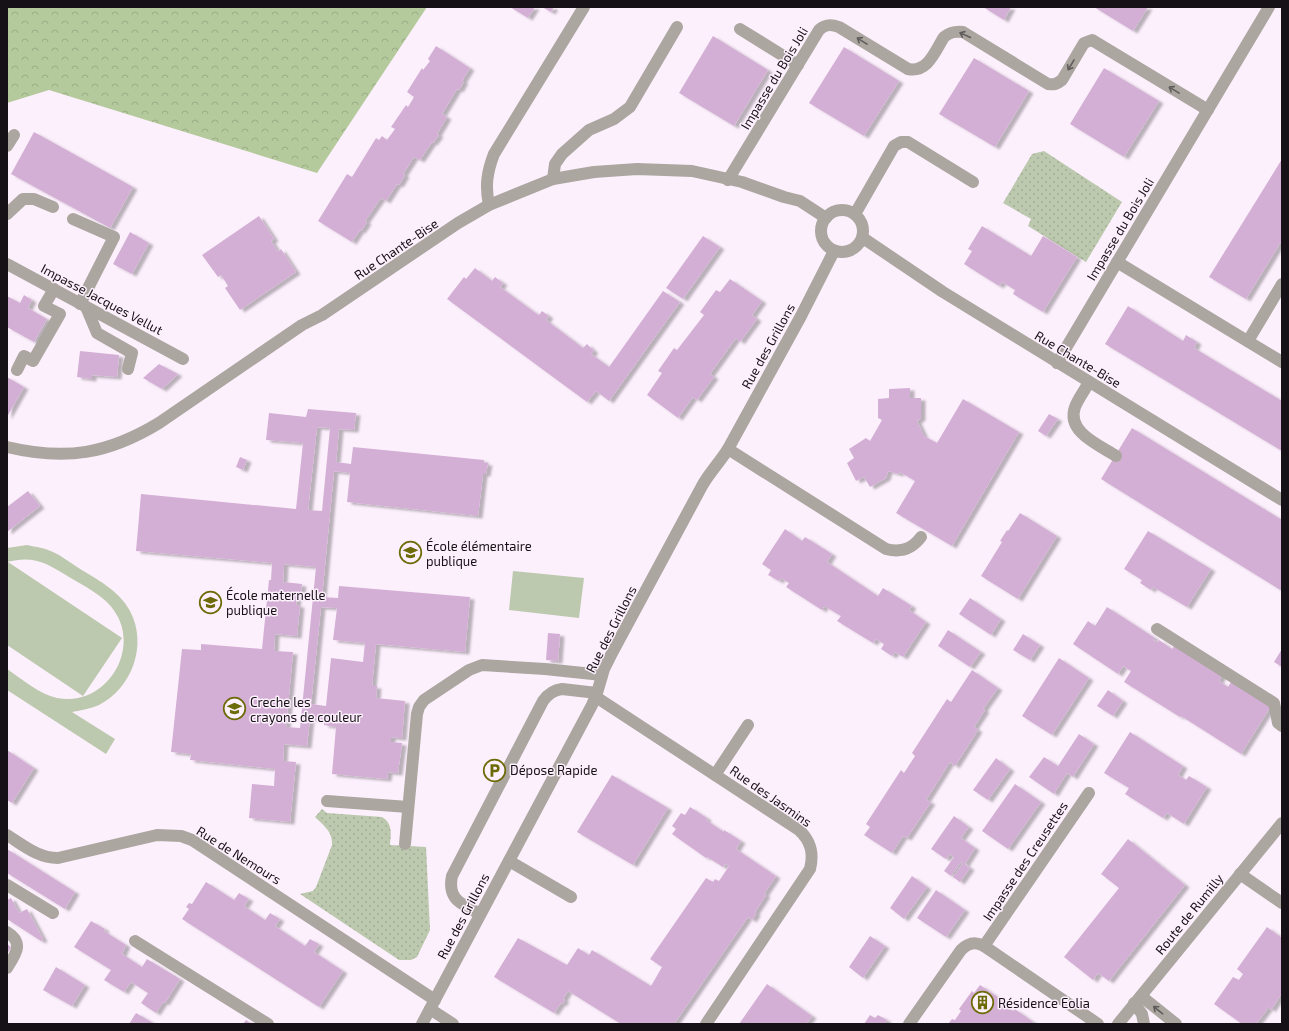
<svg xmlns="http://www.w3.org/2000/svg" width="1289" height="1031" viewBox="0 0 1289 1031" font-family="'Exo 2',sans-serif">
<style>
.grass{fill:#bcc9ae}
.forest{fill:url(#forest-crowns)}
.park{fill:url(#park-dots)}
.building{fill:#d4afd5;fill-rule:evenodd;filter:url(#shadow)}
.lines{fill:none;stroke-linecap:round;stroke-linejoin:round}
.lane{stroke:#aba6a0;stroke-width:12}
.street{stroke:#aba6a0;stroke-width:12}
.oneway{stroke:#605c5b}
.labels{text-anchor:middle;stroke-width:3;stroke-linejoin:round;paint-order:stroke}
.street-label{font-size:13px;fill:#161116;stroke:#fdf0fd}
.poi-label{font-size:13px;fill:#161116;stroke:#fdf0fd;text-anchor:start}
</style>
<defs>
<pattern id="forest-crowns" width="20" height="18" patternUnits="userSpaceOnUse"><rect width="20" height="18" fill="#b4ca9c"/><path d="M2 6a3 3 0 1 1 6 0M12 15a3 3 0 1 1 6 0" fill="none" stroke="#9aac86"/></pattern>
<pattern id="park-dots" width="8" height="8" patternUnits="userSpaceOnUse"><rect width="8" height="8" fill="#bcc9ae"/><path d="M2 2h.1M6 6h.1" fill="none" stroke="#a1ac95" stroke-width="1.8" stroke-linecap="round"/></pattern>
<filter id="shadow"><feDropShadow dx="4.5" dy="2.5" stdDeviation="1" flood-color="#0004"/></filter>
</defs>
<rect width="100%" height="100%" fill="#fdf0fd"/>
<g class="grass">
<path d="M27,545C36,547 45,548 53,552C62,556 69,562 77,567C96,579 119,590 130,611C148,645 132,688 99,705C90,709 81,710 72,712L115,739L106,754L7,690V669C22,679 39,694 57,698C102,707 138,657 118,617C108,597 87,588 69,577C47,563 33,555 7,562V548Z"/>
<path d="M8,562L122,638L83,696L7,645Z"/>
<path d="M513,571L584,578L579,618L509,610Z"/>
</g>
<path class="forest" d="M7,7H427L317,173L49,90L7,103Z"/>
<g class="park">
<path d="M1044,151L1122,202L1086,262L1028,226L1031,219L1003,203L1032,154Z"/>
<path d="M322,809L327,813L382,817C393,823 391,835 390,845L426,847L430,930L417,957L411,960H399L300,894L313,891L316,887L332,845C333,832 324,826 315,817Z"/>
</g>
<g class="building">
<path d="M510,7H535L528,18Z"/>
<path d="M542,7H554L551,12Z"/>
<path d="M983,7H1011L1004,20Z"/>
<path d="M1094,7H1148L1133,31Z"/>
<path d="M713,36L768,70L734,126L679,93Z"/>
<path d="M436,46L470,68L462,81H464L459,90L457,89L442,114L447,117L437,134L439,135L433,143L432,142L420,160L414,157L403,174L405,175L399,185L397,184L386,201L381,198L365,221L367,222L361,231L360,230L352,242L318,221L347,174L352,177L376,138L379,140L382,136L387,140L395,129L391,127L406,105L408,107L414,97L407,92L422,68L423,70L430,61L428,59Z"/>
<path d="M844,47L899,81L864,136L809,103Z"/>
<path d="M974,58L1029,91L995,147L939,114Z"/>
<path d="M1104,68L1159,101L1124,157L1070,124Z"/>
<path d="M34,132L133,187L110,228L11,174Z"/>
<path d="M1282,159V240L1246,299L1209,277Z"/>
<path d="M259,216L274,239L271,241L278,252L281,249L296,272L240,310L225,288L228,286L221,275L218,277L202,255Z"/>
<path d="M982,226L1031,256L1043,236L1077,257L1043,312L1013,294L1015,290L1002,282L999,286L964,264L972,251L968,249Z"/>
<path d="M130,232L149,243L132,274L113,264Z"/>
<path d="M703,236L720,247L683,299L666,288Z"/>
<path d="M475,268L492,281L495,277L503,283L500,287L537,314L539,315L542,311L549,316L546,320L583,348L587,344L594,351L591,354L609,367L663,291L680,302L609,401L596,391L587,402L447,299L464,277L466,279Z"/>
<path d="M730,279L762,301L752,315L757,319L740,342L736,338L710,374L714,377L697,400L693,397L678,418L647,395L662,373L658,371L674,348L677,350L704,315L700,312L716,290L720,292Z"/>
<path d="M24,295L32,300L28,308L47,319L34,342L7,327V296L20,303Z"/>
<path d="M1128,306L1183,341L1186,335L1197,342L1194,348L1282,401V451L1105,344Z"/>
<path d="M80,351L119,355L117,377L92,375V379L77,377Z"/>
<path d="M159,364L178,374L162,389L143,378Z"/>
<path d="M7,377L24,387L7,417Z"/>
<path d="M910,388V398H921V418L917,421L924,436L937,443L963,399L1019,432L952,546L896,513L915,481L900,472L899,474L888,471L886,478L870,487L864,477L856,481L847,463L854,458L849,449L866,438L870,441L882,420L878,418V399L889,398V389Z"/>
<path d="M308,409L356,413L354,430L339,429L336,462L351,464L353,447L484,460V463H488L486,474H483L478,516L347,502L350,473L334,471L322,597L338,598L339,586L470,597L465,652L376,644L372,686H377L376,698L405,701L402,738L391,737V742L402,743L398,773L388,772L387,779L332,774L336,727L324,725L325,720L310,718L307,746L284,744L283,761L296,762L290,822L249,818L252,784L274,786L275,769L190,760L191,754L171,752L182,649L201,650V644L262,649L269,580H271L272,563L136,551L141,494L296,509L303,443L266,440L269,413L306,417ZM317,427L330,428L322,511L308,510ZM284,564L316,567L300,728L286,727L293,652L274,651L275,634L297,636L300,605H296L297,597L300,598L302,584L283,582ZM321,607L337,608L333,640L365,643L363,662L331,658L326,706L311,704Z"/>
<path d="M1049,414L1058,419L1046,436L1038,431Z"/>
<path d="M1132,428L1282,520V591L1101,479Z"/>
<path d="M240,457L247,460L243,470L236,467Z"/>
<path d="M28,491L40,506L7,532V507Z"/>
<path d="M1020,513L1057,536L1018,599L981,576L1002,542L1000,541L1007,530L1008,531Z"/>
<path d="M785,529L802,541L805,537L832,554L827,562L878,596L883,588L912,606L909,610L926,622L903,657L895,652L892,656L881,649L884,644L876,639L873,643L837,621L841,616L824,606L822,610L786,587L789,583L781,578L779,581L768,575L771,570L762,564Z"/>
<path d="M1148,531L1211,569L1187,607L1153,587L1151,590L1140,583L1142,580L1124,569Z"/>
<path d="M970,598L1001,619L991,635L959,614Z"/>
<path d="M1107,607L1155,638L1153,640L1158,642L1159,640L1172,649L1175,645L1222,675L1219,681L1228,687L1231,682L1271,706L1241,754L1181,716L1180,717L1124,682L1131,671L1123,666L1118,674L1073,644L1088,621L1095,626Z"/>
<path d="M948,630L981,652L970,667L938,646Z"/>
<path d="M548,633L560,634L558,661L546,660Z"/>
<path d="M1023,634L1040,645L1030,660L1013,650Z"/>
<path d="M1282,649V667L1274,662Z"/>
<path d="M1059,658L1089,678L1052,735L1022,716Z"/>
<path d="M972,670L998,688L983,709L985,710L974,727L978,730L955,766L950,762L926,800L931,802L907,838L903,836L892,853L864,835L870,827L866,824L901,770L904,773L915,756L912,753L947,699L951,702Z"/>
<path d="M1108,690L1123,701L1113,716L1097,706Z"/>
<path d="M1130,732L1183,766L1178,775L1186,780L1189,776L1207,787L1184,824L1167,813L1163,818L1125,794L1129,788L1104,773Z"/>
<path d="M1079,734L1094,744L1073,777L1067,773L1054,794L1029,777L1044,757L1058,766Z"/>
<path d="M7,750L34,768L12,803L7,800Z"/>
<path d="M996,758L1010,769L988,800L973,790Z"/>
<path d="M612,775L668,808L633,865L577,832Z"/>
<path d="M1015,784L1041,802L1008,849L982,831Z"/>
<path d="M690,807L707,818L706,820L724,832V830L741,841L736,849L776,876L764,894L766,895L755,912L756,914L752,920L748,917L674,1024H621L568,991L563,999L565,1000L562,1004L561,1003L554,1013L494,977L518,938L567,965L578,948L589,955L592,950L651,986L662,967L650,959L706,878L713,882L715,879L719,881L729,866L725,864L723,867L707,857L706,858L672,834L676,829L672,826L681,813L685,815Z"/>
<path d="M954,816L969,827L961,838L975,848L965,864L970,868L960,882L953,877L963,863L961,862L951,876L944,871L954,857L950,854L946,859L931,849Z"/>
<path d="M1128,839L1185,885L1109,981L1098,973L1093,980L1064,957L1119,888L1101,874Z"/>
<path d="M7,849L75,892L65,909L7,873Z"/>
<path d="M912,876L927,887L904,919L890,908Z"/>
<path d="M206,882L234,900L239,893L249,899L244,906L265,920L270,913L280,919L275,926L305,946L310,939L319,944L314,952L343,971L319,1007L182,919L189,909L186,907L189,903L192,904Z"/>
<path d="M936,890L965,910L946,937L917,918Z"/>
<path d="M11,898L19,913L27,909L43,939L41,941L7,919V900Z"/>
<path d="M91,921L105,929L104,931L126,945L122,954L142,967L147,959L180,979L165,1003L163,1002L156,1013L141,1003L148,993L131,982L124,992L104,980L111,970L74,947Z"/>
<path d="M1267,927L1282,938V993L1271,1010L1269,1007L1256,1024H1242L1214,1004L1233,977L1239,980L1243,974L1237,969Z"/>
<path d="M870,936L885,946L863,978L849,967Z"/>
<path d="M7,944L11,947L7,954Z"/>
<path d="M56,967L85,985L72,1006L43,990Z"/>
<path d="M767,984L812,1016L806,1024H739Z"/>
<path d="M980,985L1005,1002L1003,1005L1013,1011L1015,1009L1033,1022L1031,1024H948L952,1019L955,1020L961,1011L959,1009L972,991L974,993Z"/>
<path d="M136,1013L155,1024H129Z"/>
<path d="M870,1015L875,1018L878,1015L887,1020L885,1024H864Z"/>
<path d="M246,1020L252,1024H243Z"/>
</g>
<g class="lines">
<g class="lane">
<path d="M740,29L798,65"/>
<path d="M7,146L14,135"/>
<path d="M553,179L555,164L562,154L589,130L614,119L630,107L677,27"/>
<path d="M489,205C485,186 487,172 494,154L584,7"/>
<path d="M7,214L23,199H34L53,207"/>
<path d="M855,214L894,146L901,142H908L973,182"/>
<path d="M73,219L114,237L80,304"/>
<path d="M1117,262L1282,362"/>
<path d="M86,307L97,333L132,353L128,369"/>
<path d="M1248,341L1282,284"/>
<path d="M17,370L24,356L33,361L60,314L44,306L54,289"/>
<path d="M1089,382C1085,390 1078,399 1075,407C1066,432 1099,445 1116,456"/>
<path d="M728,449L886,549C901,553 912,549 921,537"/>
<path d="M1157,629L1274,703L1278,723L1282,726"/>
<path d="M715,775L748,725"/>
<path d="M327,801L408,807"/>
<path d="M405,844L417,714L419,707L424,700L469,670L482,665L545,669L602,675"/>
<path d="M509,861L571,897"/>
<path d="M1240,874L1282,903"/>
<path d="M7,885L53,913"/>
<path d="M480,914C462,904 447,900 452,876L543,701C548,694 553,690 562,689L597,693"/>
<path d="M7,932C25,943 15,955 7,968"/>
<path d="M135,941L268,1024"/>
<path d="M1141,996L1176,1024"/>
<path d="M1134,1003L1142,1014L1144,1024"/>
</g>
<g class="street">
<path d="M728,180L819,30C825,24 831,24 839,27L908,69C928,73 935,51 944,37C950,32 955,31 963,32L1048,84C1054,85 1057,84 1062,80L1084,43L1092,40L1208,110"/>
<circle cx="842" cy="231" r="21"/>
<path d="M863,238L943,292L1282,500"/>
<path d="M7,264L183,359"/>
<path d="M1057,363L1269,7"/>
<path d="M7,447C66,461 108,454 159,423L302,325L322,315L458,223L489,205L553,179L594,172L637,169L692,171L742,182L784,197L800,201L826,218"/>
<path d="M596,697L799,830C811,841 814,853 810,869L706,1024"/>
<path d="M7,835C23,845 38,858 58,858L157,835L181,836L192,840L435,1000"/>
<path d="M984,946L1089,793"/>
<path d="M430,1009L453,1024"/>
<path d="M422,1024L592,705L597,693L604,669L611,655L702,486C709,473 720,462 728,449L801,316L834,251"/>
<path d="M909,1024L961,950C968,943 975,941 984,946L1098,1024"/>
<path d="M1118,1024L1282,823"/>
</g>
</g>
<defs><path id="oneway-shaft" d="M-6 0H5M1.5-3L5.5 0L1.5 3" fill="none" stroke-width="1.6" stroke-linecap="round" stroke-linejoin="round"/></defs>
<g class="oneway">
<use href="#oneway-shaft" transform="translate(965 35) rotate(-155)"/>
<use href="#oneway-shaft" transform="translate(862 41) rotate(-148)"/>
<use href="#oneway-shaft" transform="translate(1071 65) rotate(121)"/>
<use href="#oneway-shaft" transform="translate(1174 90) rotate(-149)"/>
<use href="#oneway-shaft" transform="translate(1158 1010) rotate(-141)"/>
</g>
<defs>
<symbol id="school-ring" viewBox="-11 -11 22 22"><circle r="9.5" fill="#fdf0fd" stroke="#6d6b08" stroke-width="1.5"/><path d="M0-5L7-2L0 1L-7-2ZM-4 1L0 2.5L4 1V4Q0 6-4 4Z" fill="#6d6b08"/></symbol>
<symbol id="parking-ring" viewBox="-11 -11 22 22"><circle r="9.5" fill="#fdf0fd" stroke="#6d6b08" stroke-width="1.5"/><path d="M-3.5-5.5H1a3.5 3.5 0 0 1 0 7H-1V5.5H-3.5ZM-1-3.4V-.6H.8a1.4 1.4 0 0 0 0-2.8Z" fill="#6d6b08"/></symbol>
<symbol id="building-ring" viewBox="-11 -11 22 22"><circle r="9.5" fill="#fdf0fd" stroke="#6d6b08" stroke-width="1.5"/><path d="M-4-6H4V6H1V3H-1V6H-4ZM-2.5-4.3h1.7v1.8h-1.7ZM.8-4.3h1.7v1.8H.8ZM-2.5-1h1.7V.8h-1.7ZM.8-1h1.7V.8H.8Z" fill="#6d6b08"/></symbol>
</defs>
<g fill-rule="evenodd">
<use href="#school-ring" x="398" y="540" width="25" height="25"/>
<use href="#school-ring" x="198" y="590" width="25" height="25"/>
<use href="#school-ring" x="222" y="696" width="25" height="25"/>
<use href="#parking-ring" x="482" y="758" width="25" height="25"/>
<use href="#building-ring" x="970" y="990" width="25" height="25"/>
</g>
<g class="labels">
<g class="street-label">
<text transform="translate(774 78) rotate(-59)" y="5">Impasse du Bois Joli</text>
<text transform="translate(1120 229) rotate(-59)" y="5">Impasse du Bois Joli</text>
<text transform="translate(396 249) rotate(-34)" y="5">Rue Chante-Bise</text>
<text transform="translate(102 299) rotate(28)" y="5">Impasse Jacques Vellut</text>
<text transform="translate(768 346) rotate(-61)" y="5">Rue des Grillons</text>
<text transform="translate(1078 359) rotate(31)" y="5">Rue Chante-Bise</text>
<text transform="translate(611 629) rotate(-63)" y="5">Rue des Grillons</text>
<text transform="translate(771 796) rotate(35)" y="5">Rue des Jasmins</text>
<text transform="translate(239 855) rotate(32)" y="5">Rue de Nemours</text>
<text transform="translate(1025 861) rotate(-56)" y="5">Impasse des Creusettes</text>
<text transform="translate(1189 914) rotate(-51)" y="5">Route de Rumilly</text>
<text transform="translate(463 916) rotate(-62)" y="5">Rue des Grillons</text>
</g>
<g class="poi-label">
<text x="426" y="551">École élémentaire<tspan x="426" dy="15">publique</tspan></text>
<text x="226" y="600">École maternelle<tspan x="226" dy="15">publique</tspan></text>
<text x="250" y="707">Creche les<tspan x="250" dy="15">crayons de couleur</tspan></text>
<text x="510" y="775">Dépose Rapide</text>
<text x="998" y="1008">Résidence Eolia</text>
</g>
</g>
<rect width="1289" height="1031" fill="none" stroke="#161116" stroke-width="16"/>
</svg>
